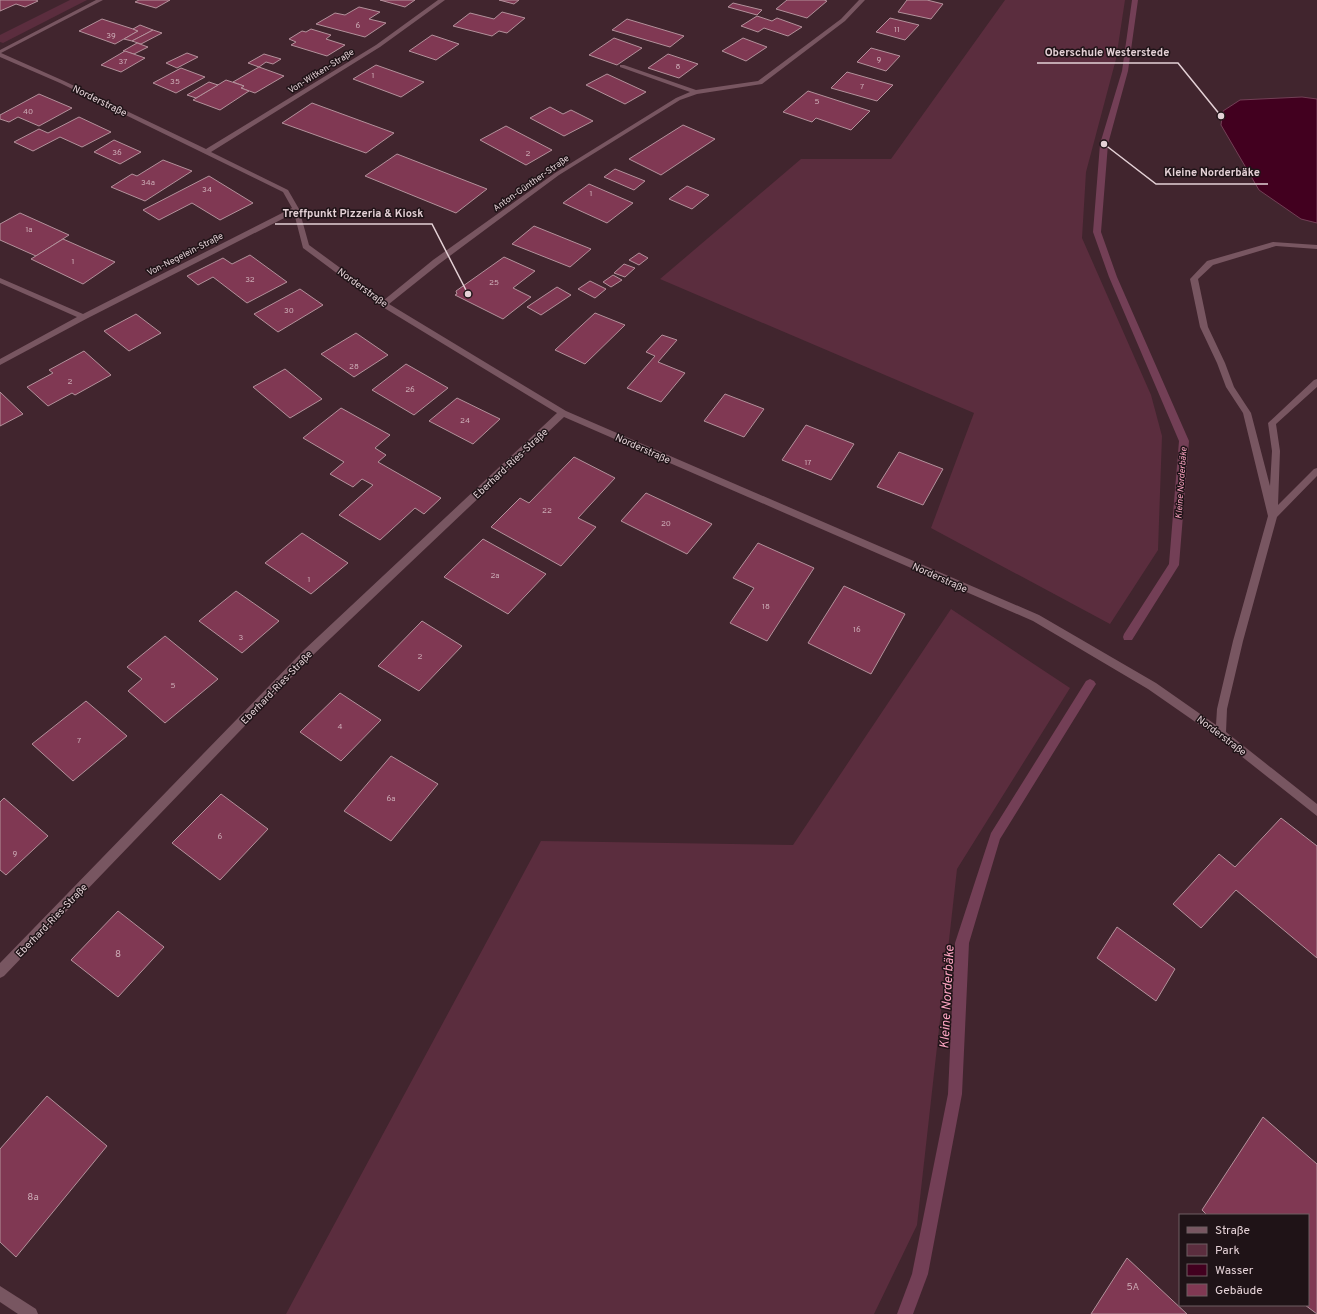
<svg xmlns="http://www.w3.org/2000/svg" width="1317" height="1314" viewBox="0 0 1317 1314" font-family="Overpass,sans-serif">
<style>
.green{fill:#5b2d3e}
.water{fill:#42001f;stroke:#733f56}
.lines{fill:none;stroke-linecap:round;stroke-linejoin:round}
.stream{fill:#733f56;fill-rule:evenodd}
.building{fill:#803853;stroke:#b3919b}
.minor{fill:#785661;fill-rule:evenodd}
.labels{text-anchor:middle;stroke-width:3;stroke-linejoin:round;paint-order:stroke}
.number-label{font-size:8px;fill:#cbabb5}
.far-street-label{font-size:9px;fill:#e4d1d6;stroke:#1f1317}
.far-water-label{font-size:9px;font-style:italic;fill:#faa3c0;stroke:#1f1317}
.street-label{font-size:10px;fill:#e4d1d6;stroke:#1f1317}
.near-number-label{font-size:10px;fill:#cbabb5}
.near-water-label{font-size:13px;font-style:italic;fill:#faa3c0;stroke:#1f1317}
.leader{fill:none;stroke:#e4d1d6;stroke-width:1.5}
.callout-dot{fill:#e4d1d6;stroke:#1f1317;stroke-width:1.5}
.callout-label{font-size:11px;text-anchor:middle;font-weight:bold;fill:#e4d1d6;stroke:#1f1317;stroke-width:3;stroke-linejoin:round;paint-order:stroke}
</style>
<rect width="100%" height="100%" fill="#41252e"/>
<g class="green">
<path d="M70,0H87L3,43L0,42V35Z"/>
<path d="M1005,0H1125L1116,59L1086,172L1082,238L1151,395L1162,436L1158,550L1110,624L931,528L974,413L660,279L801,159H891Z"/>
<path d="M951,609L1070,688L957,869L917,1225L874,1314H286L541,841L793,845Z"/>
</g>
<path class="water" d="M1302,97L1317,99V223L1301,219L1259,190L1221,125L1223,111L1240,100Z"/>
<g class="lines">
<g class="stream">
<path d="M1132,0H1138L1128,71L1108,144L1101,232L1117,277L1189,441L1179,565L1132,640H1124L1123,637L1124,634L1169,564L1179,441L1109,277L1093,232L1100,144L1122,71Z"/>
<path d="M1090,679L1094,681L1096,684L1094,687L1000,839L969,943L962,1094L928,1274L913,1314H897L912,1274L948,1094L955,943L991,833L1086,681Z"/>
</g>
</g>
<g class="building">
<path d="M0,0H36L38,1L25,7L16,4L0,11Z"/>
<path d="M139,0H170L156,8L135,2Z"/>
<path d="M380,0H415L405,7Z"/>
<path d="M499,0H519L514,4Z"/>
<path d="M787,0H824L827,1L807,18L776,9Z"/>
<path d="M907,0H927L943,4L931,19L898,12Z"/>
<path d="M733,3L762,10L757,15L728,7Z"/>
<path d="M359,7L380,12L369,19L386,23L365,37L316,24L335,13L345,15Z"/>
<path d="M502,12L525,18L507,33L499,31L492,36L453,26L470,13L494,19Z"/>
<path d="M757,16L772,21L777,18L802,27L788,36L764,28L758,32L741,26Z"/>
<path d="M890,18L919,25L905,40L876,32Z"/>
<path d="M102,19L133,29L138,31L115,44L79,31Z"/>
<path d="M627,19L684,36L670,47L612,30Z"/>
<path d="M140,25L153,30L132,41L124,39L138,31L133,29Z"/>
<path d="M311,29L331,35L326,39L345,45L327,56L291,45L296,42L289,39L302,31L306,32Z"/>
<path d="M153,30L162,33L141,44L132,41Z"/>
<path d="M432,35L459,44L436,60L409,51Z"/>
<path d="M614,38L642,48L617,65L589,55Z"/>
<path d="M743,38L767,47L746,61L722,51Z"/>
<path d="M137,43L148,47L134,54L123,51Z"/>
<path d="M871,48L900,56L886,71L857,62Z"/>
<path d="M125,51L145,58L121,72L101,65Z"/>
<path d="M187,53L198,57L177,68L166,63Z"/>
<path d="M264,54L281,59L273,64L266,62L259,67L248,63Z"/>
<path d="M668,54L698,64L679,78L648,68Z"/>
<path d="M376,65L424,82L401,97L353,79Z"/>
<path d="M259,67L284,76L255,93L241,88L244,86L233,82Z"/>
<path d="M181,68L205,77L176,93L153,83Z"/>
<path d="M847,72L893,85L877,101L831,88Z"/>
<path d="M607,74L646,92L625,104L586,85Z"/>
<path d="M226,80L244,86L241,88L249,91L220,110L193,100Z"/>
<path d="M209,82L218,85L196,98L187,95Z"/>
<path d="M808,91L870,111L851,130L816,118L812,122L783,112Z"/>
<path d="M39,94L72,108L39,126L18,117L9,122L0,119V115Z"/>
<path d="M312,103L394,133L366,153L282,123Z"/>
<path d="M550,107L563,114L571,110L593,121L564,136L530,118Z"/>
<path d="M79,117L111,132L82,147L60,137L33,151L14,142L39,129L48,133Z"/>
<path d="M683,125L715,139L661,175L629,159Z"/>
<path d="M506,126L552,150L526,165L480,140Z"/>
<path d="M114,140L141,152L120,164L94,152Z"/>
<path d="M397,154L487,189L456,213L365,176Z"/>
<path d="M163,160L192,171L145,201L111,187L132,174L137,176Z"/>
<path d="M615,169L645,181L634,190L604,177Z"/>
<path d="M209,176L253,203L220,220L192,203L159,220L143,210Z"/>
<path d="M589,184L633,203L607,223L563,203Z"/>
<path d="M687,186L709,195L692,209L669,199Z"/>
<path d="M20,213L69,235L36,256L0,240V224Z"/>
<path d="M534,226L591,249L570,267L512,244Z"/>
<path d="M63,239L115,262L83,284L31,259Z"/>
<path d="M639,253L648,258L639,265L629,260Z"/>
<path d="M250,255L287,282L247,303L213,277L198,285L187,276L223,258L232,264Z"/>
<path d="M504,257L535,271L513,288L531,297L503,319L455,295L457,294L456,291Z"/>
<path d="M624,264L635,268L625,277L614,273Z"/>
<path d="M613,275L622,280L611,287L603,282Z"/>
<path d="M590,281L606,289L595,298L578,289Z"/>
<path d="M557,287L571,295L541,315L527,307Z"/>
<path d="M300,289L323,305L278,332L254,314Z"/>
<path d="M595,313L625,325L585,364L555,350Z"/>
<path d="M136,314L161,333L129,351L104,331Z"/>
<path d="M356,333L388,355L354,377L321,354Z"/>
<path d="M662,335L677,340L658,362L685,373L661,402L627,388L655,356L646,352Z"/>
<path d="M84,351L111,375L75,395L72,393L48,406L27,387L53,373L49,370Z"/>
<path d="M406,364L448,388L414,415L372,390Z"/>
<path d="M285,369L322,399L290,418L253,387Z"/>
<path d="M0,392L23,414L0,426Z"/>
<path d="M725,394L764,409L744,437L704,421Z"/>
<path d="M457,398L500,419L473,444L429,421Z"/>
<path d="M341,408L390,435L375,448L386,455L378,462L441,498L424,514L415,508L380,540L339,515L373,485L362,479L353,487L330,474L344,462L303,438Z"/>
<path d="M806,425L854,444L831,480L782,460Z"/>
<path d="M899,452L943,469L923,505L877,487Z"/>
<path d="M574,457L615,478L578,518L596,527L561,566L491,527L520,498L529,503Z"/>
<path d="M646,493L712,524L687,554L621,521Z"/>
<path d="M302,533L348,563L311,594L265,563Z"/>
<path d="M483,539L546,574L508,614L444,577Z"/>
<path d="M758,543L814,568L767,641L730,623L754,588L733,578Z"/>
<path d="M844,586L905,614L871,674L808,643Z"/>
<path d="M236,591L279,621L242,653L199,621Z"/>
<path d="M422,621L462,646L419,691L378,666Z"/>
<path d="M165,636L218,679L165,723L128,691L142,679L127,667Z"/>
<path d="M340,693L381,720L341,761L300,732Z"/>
<path d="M86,701L127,736L73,781L32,744Z"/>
<path d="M391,756L438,784L391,841L344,811Z"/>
<path d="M221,794L268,829L220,880L172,843Z"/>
<path d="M4,798L48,836L6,875L0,870V802Z"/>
<path d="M1281,818L1317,846V958L1236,890L1201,928L1173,904L1219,854L1235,867Z"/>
<path d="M118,911L164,947L118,997L71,960Z"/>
<path d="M1117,927L1175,969L1156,1001L1097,958Z"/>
<path d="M47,1096L107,1146L16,1257L0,1242V1149Z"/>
<path d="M1263,1117L1317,1164V1314L1305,1305H1308V1215H1207L1202,1210Z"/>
<path d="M1127,1258L1187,1314H1091Z"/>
</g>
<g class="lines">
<g class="minor">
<path d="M96,0H103L1,53L64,81L206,149L376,45L438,0H445L380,47L211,152L288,190L299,209L309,245L384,300L433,260L555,173L676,98L690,92L620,67V65H624L696,90L758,81L841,19L859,0H865L845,21L762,84L697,94L680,100L559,175L439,264L389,304L566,411L1039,615L1156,683L1216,725L1217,709L1233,641L1268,516L1243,413L1226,387L1217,363L1200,327L1190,279L1207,261L1273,242L1317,245V249L1276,246L1213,265L1198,279L1208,327L1225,363L1234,387L1251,413L1270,486L1272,451L1268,423L1314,380L1317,379V387L1276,424L1280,451L1278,505L1314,469L1317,468V476L1277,517L1243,641L1227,709L1226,732L1317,804V816L1217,737L1148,689L1033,621L564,417L312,656L4,976L0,978V963L304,650L557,413L381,306L303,248L294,213L86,319L0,365V359L77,317L0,283V278L83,314L292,208L283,192L60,83L0,57V50Z"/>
<path d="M0,1286L36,1309L38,1314H18L0,1302Z"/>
</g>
</g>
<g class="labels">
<g class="number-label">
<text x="358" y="28">6</text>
<text x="897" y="32">11</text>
<text x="111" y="38">39</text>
<text x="879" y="62">9</text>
<text x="123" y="64">37</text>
<text x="678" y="69">8</text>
<text x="373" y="78">1</text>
<text x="175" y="84">35</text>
<text x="862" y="89">7</text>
<text x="817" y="104">5</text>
<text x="28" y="114">40</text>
<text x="117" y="155">36</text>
<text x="528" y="156">2</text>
<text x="148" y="185">34a</text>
<text x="207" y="192">34</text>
<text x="591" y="196">1</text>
<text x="29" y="232">1a</text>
<text x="73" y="264">1</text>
<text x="250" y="282">32</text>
<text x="494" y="285">25</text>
<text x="289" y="313">30</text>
<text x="354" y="369">28</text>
<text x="70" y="384">2</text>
<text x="410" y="392">26</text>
<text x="465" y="423">24</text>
<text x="808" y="465">17</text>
<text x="547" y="513">22</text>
<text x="666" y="526">20</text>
<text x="495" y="578">2a</text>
<text x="309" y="582">1</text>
<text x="766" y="609">18</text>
<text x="857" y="632">16</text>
<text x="241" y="640">3</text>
<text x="420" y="659">2</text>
<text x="173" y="688">5</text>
<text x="340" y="729">4</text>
<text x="79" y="743">7</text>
<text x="391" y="801">6a</text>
<text x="220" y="839">6</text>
<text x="15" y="856">9</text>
</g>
<g class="far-street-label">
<text transform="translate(321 71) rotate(-32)" y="3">Von-Witken-Straße</text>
<text transform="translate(531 183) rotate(-35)" y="3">Anton-Günther-Straße</text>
<text transform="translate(185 254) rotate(-27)" y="3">Von-Negelein-Straße</text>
</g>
<g class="far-water-label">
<text transform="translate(1181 483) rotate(-86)" y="3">Kleine Norderbäke</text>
</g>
<g class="street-label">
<text transform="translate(100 100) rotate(26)" y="4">Norderstraße</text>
<text transform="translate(363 287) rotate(36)" y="4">Norderstraße</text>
<text transform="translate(643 448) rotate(24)" y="4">Norderstraße</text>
<text transform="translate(510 463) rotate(-43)" y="4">Eberhard-Ries-Straße</text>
<text transform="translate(940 577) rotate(24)" y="4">Norderstraße</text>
<text transform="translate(276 687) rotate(-46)" y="4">Eberhard-Ries-Straße</text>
<text transform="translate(1222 735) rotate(37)" y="4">Norderstraße</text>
<text transform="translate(51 920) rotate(-46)" y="4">Eberhard-Ries-Straße</text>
</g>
<g class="near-number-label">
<text x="118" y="957">8</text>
<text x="33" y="1200">8a</text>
<text x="1133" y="1290">5A</text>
</g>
<g class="near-water-label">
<text transform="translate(946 997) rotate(-87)" y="5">Kleine Norderbäke</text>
</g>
</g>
<path class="leader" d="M1221 116L1178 63H1037M1104 144L1156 184H1268M468 294L432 224H275"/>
<g class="callout-dot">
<circle cx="1221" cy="116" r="4"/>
<circle cx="1104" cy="144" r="4"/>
<circle cx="468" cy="294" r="4"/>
</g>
<g class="callout-label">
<text x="1107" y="56">Oberschule Westerstede</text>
<text x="1212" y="176">Kleine Norderbäke</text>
<text x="353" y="217">Treffpunkt Pizzeria &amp; Kiosk</text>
</g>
<rect x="1179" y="1214" width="130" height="92" fill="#1f1317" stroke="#6e5f63"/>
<rect x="1187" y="1227" width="20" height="6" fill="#785661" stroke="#6e5f63"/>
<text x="1215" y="1234" font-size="12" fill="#e4d1d6">Straße</text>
<rect x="1187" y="1244" width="20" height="12" fill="#5b2d3e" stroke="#6e5f63"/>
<text x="1215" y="1254" font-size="12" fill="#e4d1d6">Park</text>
<rect x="1187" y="1264" width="20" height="12" fill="#42001f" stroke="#6e5f63"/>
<text x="1215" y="1274" font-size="12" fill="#e4d1d6">Wasser</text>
<rect x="1187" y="1284" width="20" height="12" fill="#803853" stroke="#6e5f63"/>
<text x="1215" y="1294" font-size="12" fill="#e4d1d6">Gebäude</text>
</svg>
